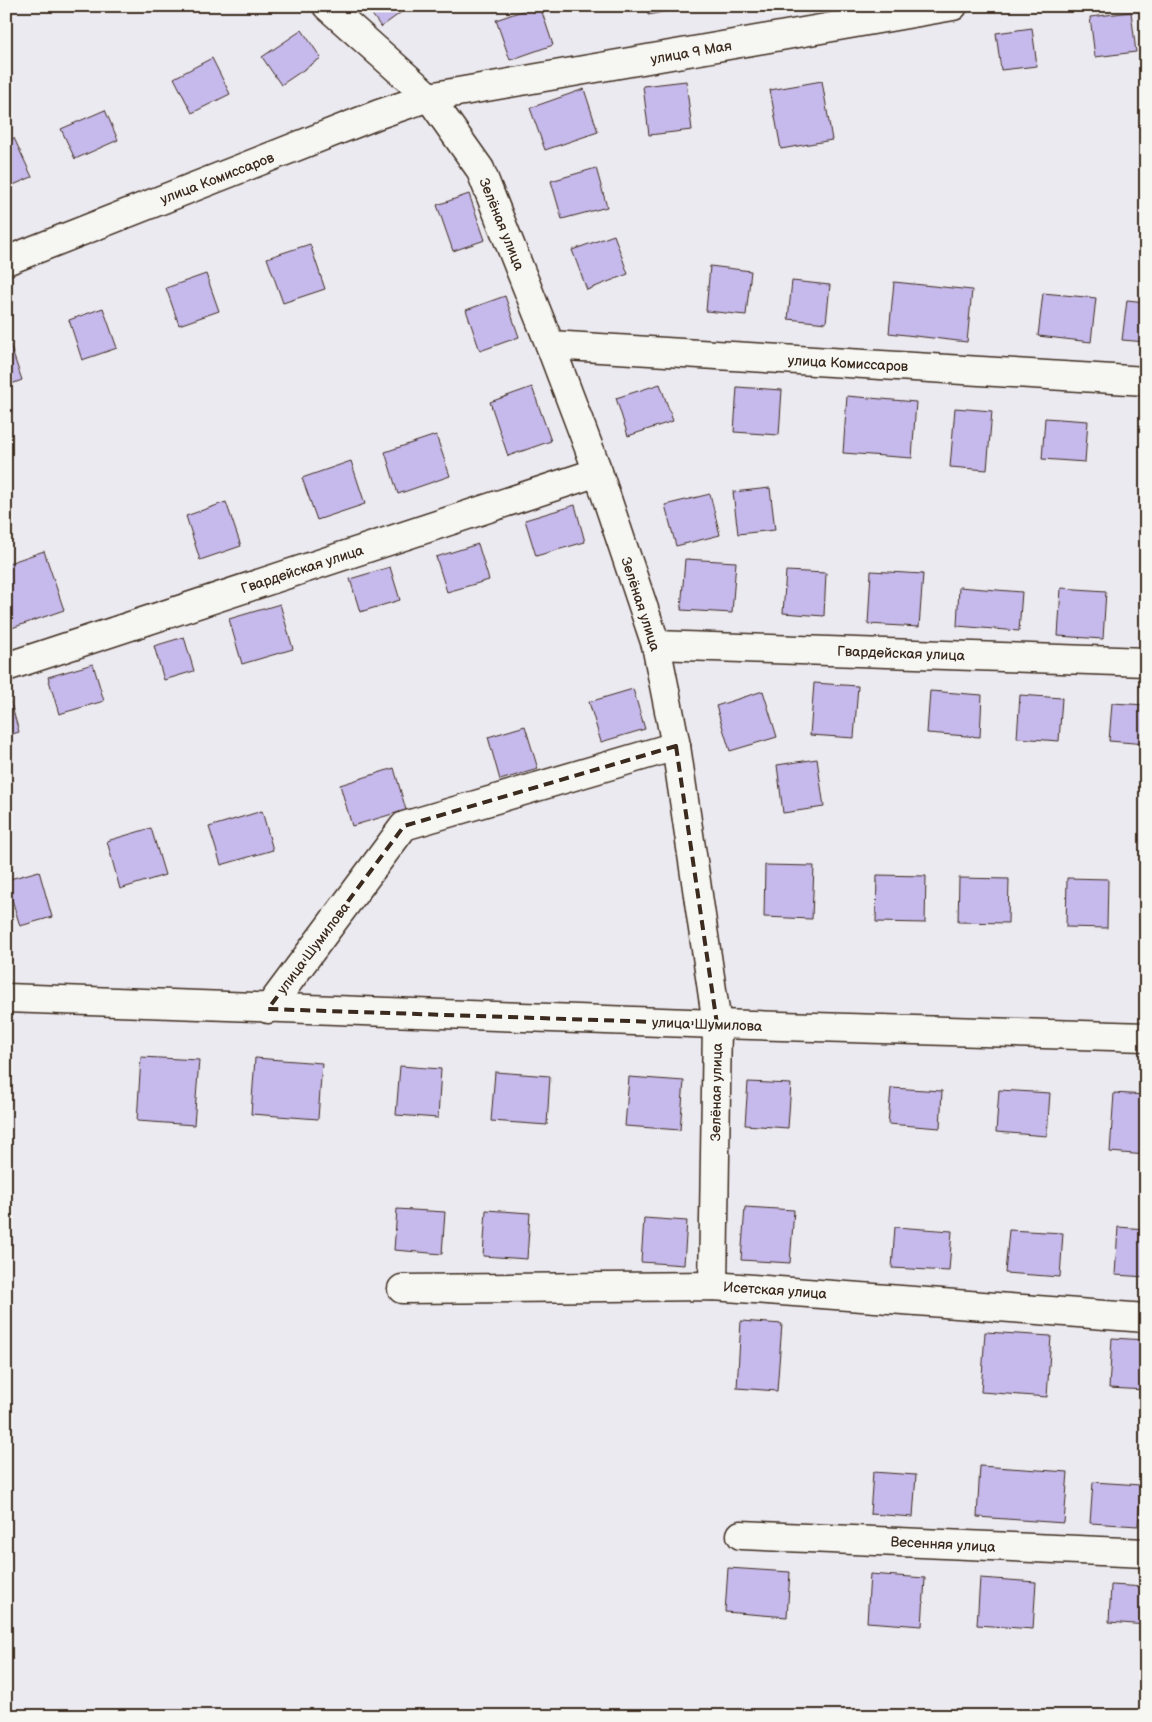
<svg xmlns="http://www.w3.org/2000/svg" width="1152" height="1722" viewBox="0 0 1152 1722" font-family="'Balsamiq Sans',sans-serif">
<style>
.building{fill:#c6b9eb;stroke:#3b2a1e}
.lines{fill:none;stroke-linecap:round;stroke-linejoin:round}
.minor-casing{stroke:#3b2a1e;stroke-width:31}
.minor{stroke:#f6f6f2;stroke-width:28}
.marked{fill:none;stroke:#3b2a1e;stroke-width:4;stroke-dasharray:10 6;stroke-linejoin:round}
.labels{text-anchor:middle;stroke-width:5;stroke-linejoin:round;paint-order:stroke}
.street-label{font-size:14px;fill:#3b2a1e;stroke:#f6f6f2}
</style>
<rect width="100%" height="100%" fill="#eceaf1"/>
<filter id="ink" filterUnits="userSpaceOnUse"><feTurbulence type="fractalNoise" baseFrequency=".02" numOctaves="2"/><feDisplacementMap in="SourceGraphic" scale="10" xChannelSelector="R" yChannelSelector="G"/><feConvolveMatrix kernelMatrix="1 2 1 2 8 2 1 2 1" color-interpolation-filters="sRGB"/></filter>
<g filter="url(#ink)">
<g class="building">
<path d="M366,6H410L381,27Z"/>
<path d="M536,6H540L553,45L510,60L496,20Z"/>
<path d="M647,6H694L648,15Z"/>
<path d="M1131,12L1136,52L1095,57L1090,17Z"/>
<path d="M1032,28L1037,66L1001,70L996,33Z"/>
<path d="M302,30L321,58L281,85L262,57Z"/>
<path d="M212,58L230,94L192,113L174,78Z"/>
<path d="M686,81L692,130L649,135L643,86Z"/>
<path d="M822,81L832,140L781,149L770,90Z"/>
<path d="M584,89L598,132L545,150L530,108Z"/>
<path d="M105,110L118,140L75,159L61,129Z"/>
<path d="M14,138L32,177L6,188V141Z"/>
<path d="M596,168L607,207L562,219L551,181Z"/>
<path d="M469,194L485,240L453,251L437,205Z"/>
<path d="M614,235L628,274L587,290L572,250Z"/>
<path d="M310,244L325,289L283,303L267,258Z"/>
<path d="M710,266L751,271L746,315L706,311Z"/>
<path d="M206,274L219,311L179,325L166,288Z"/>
<path d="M792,281L830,285L826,323L788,319Z"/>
<path d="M894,282L972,290L967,342L889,333Z"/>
<path d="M1043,293L1096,298L1091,342L1038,336Z"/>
<path d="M505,296L519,337L480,351L466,310Z"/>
<path d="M1127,300L1146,302V342L1122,340Z"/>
<path d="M103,308L117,348L82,360L69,320Z"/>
<path d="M8,339L22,380L6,386V340Z"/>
<path d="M660,384L673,421L628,436L616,398Z"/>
<path d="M532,387L551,441L508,456L490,402Z"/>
<path d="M737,387L782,390L779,435L734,432Z"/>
<path d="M847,396L916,402L912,458L843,453Z"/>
<path d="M955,408L992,411L987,470L950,467Z"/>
<path d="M1045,418L1088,421L1085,462L1042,459Z"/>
<path d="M436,435L450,476L398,494L385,452Z"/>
<path d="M351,461L365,504L317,520L302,478Z"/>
<path d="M770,488L775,530L738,534L733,492Z"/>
<path d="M710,494L720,535L676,546L665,505Z"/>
<path d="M226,502L241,546L200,560L186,516Z"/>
<path d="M575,505L585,542L536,556L525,520Z"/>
<path d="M478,544L489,580L447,592L436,557Z"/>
<path d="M44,551L64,610L6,630V564Z"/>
<path d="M685,559L736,562L732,613L681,610Z"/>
<path d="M390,567L400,600L360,612L350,579Z"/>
<path d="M786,571L826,573L824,616L783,613Z"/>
<path d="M871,571L923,574L919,627L868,624Z"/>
<path d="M959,587L1022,592L1019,631L957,626Z"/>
<path d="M1061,588L1106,591L1103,639L1058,636Z"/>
<path d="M280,604L293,649L242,664L229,619Z"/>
<path d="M1146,604V645H1143Z"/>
<path d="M184,637L194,671L164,680L154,646Z"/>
<path d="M93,664L104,701L59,714L48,677Z"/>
<path d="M814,683L858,686L854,738L810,735Z"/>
<path d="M633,689L645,729L601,742L589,702Z"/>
<path d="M763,691L777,737L730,751L716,706Z"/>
<path d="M930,691L982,695L980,737L927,733Z"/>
<path d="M8,693L19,732L6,736V694Z"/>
<path d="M1020,695L1062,698L1059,741L1017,738Z"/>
<path d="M1112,703L1146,705V744L1109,741Z"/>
<path d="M525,726L538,769L500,780L488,737Z"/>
<path d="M817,759L824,807L783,813L777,765Z"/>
<path d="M394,768L406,810L352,826L340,785Z"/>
<path d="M262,811L273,850L221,865L209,827Z"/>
<path d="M151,828L165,875L120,889L107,841Z"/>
<path d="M765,865L814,866L812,919L764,917Z"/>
<path d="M39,871L52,917L20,926L6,880Z"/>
<path d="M877,875L926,876L925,923L876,922Z"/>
<path d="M959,878L1009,879L1008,923L958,922Z"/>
<path d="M1067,878L1108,879L1107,928L1066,927Z"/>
<path d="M1142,885H1146V934H1141Z"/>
<path d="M141,1057L199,1060L194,1125L137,1121Z"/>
<path d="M255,1058L322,1063L318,1119L251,1114Z"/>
<path d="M400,1066L441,1069L438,1118L396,1115Z"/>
<path d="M495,1072L550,1076L547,1125L491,1121Z"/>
<path d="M629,1077L684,1081L680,1130L625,1126Z"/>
<path d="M748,1082L791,1084L788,1128L745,1125Z"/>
<path d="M891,1088L942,1091L940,1128L888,1124Z"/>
<path d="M999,1090L1050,1093L1047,1136L996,1132Z"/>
<path d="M1114,1093L1146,1095V1155L1110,1152Z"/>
<path d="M745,1207L794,1210L790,1263L741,1260Z"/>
<path d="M397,1209L445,1212L442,1254L394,1250Z"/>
<path d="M486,1210L530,1213L527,1259L483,1256Z"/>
<path d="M644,1218L687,1221L684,1265L641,1262Z"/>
<path d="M895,1227L952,1231L949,1271L892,1268Z"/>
<path d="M1118,1227L1146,1229V1277L1115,1275Z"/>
<path d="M1009,1230L1063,1233L1060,1277L1005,1273Z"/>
<path d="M741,1321L782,1324L777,1391L737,1388Z"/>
<path d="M985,1332L1051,1336L1047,1397L981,1392Z"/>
<path d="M1112,1338L1146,1340V1390L1109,1388Z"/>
<path d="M980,1466L1068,1472L1064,1523L977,1517Z"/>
<path d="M873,1472L916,1475L913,1517L870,1514Z"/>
<path d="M1093,1482L1141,1485L1138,1526L1090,1523Z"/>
<path d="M728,1568L790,1572L787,1617L725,1612Z"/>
<path d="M870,1574L925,1578L922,1626L867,1622Z"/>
<path d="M980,1578L1036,1582L1033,1629L977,1625Z"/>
<path d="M1111,1585L1146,1587V1625L1109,1622Z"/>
</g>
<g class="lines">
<defs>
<g id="minor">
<path d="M327,6L429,97L480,169L550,345L598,472L656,645L676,746L717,1024L713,1286"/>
<path d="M6,261L379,114L429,97L953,6"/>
<path d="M550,345L1146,381"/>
<path d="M656,645L1146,662"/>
<path d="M6,667L598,472"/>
<path d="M6,998L717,1024L1146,1037"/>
<path d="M268,1009L404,826L676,746"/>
<path d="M402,1289L713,1286L1146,1318"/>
<path d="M741,1535L1146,1553"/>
</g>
</defs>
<use href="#minor" class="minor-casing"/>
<use href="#minor" class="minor"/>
</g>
</g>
<path class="marked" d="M676,746L717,1024L268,1009L404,826Z"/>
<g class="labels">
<g class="street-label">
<text transform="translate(691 52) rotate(-10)" y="5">улица 9 Мая</text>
<text transform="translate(217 178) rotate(-21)" y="5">улица Комиссаров</text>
<text transform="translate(502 224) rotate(68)" y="5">Зелёная улица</text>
<text transform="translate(848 363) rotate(3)" y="5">улица Комиссаров</text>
<text transform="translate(302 569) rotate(-18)" y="5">Гвардейская улица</text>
<text transform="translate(641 604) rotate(72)" y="5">Зелёная улица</text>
<text transform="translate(901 653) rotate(2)" y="5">Гвардейская улица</text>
<text transform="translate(313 948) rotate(-53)" y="5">улица Шумилова</text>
<text transform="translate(707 1024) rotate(2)" y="5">улица Шумилова</text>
<text transform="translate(716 1092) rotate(-89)" y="5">Зелёная улица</text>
<text transform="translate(775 1290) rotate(4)" y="5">Исетская улица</text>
<text transform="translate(943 1544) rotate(3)" y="5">Весенняя улица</text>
</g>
</g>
<rect width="1152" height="1722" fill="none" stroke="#f6f6f2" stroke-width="25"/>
<rect x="12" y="12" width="1127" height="1697" fill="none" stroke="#3b2a1e" stroke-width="2" filter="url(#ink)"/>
</svg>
